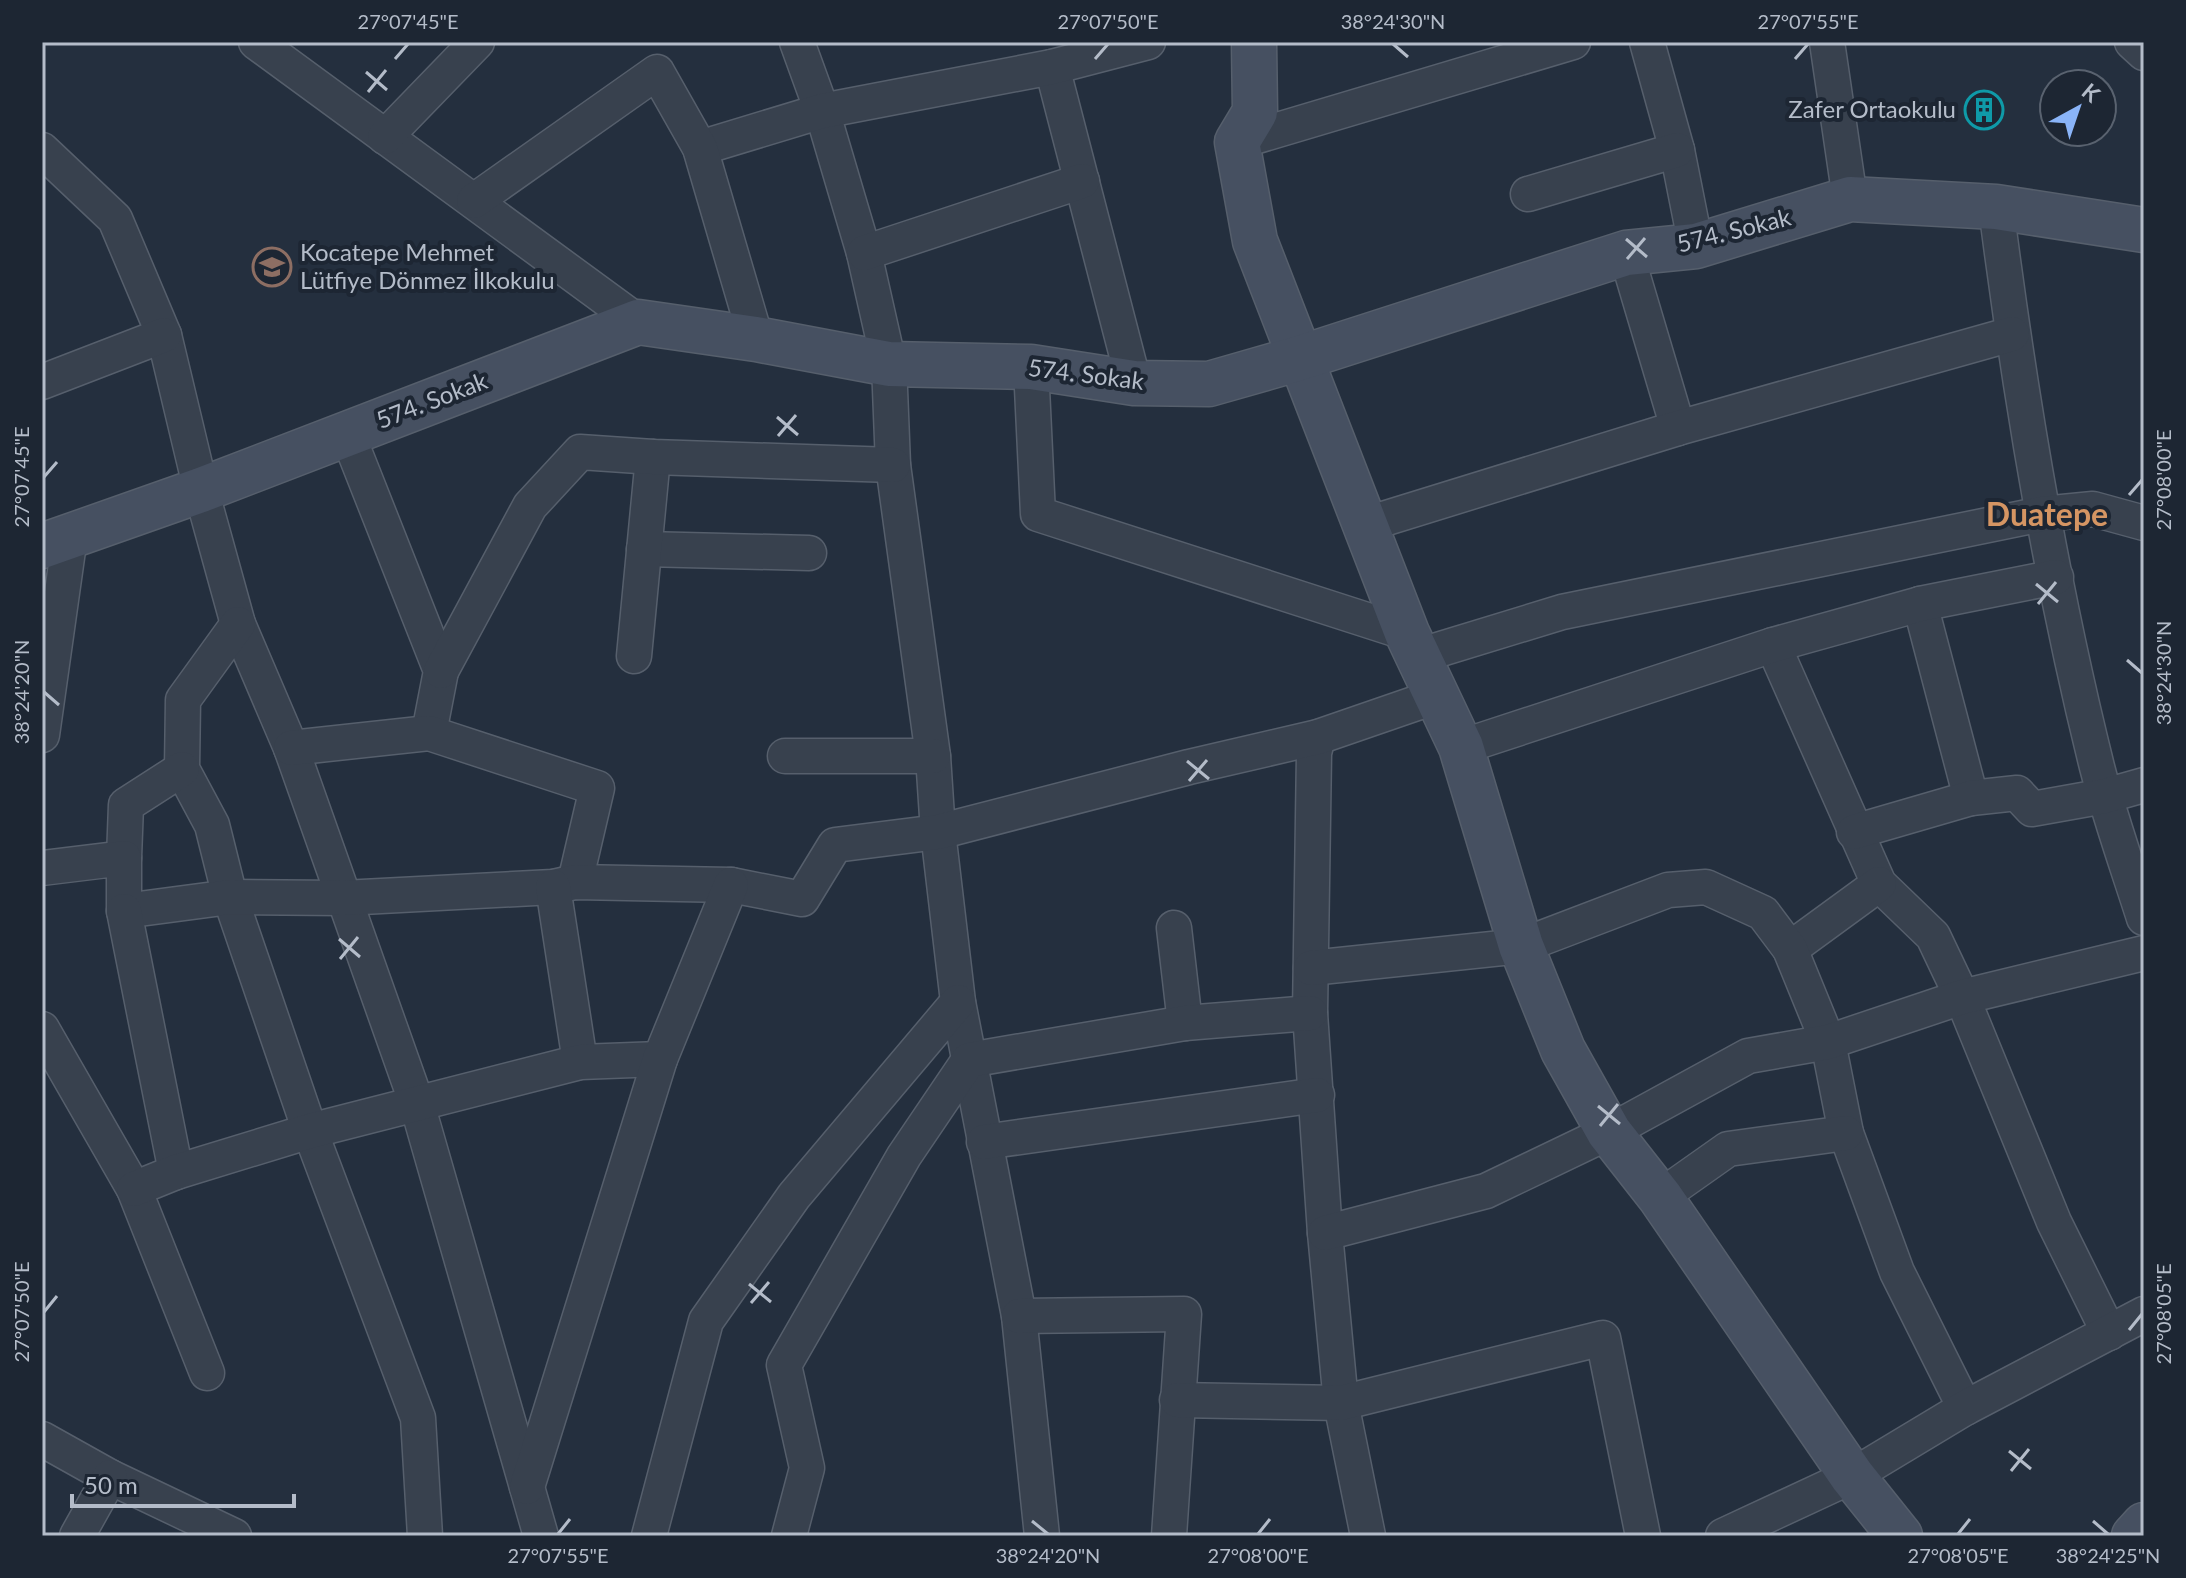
<svg xmlns="http://www.w3.org/2000/svg" width="2186" height="1578" viewBox="0 0 2186 1578" font-family="Lato,sans-serif">
<style>
.lines{fill:none;stroke-linecap:round;stroke-linejoin:round}
.street-casing{stroke:#565f6c;stroke-width:37}
.secondary-casing{stroke:#565f6c;stroke-width:47}
.street{stroke:#38414e;stroke-width:34}
.secondary{stroke:#465061;stroke-width:44}
.ticks{fill:none;stroke:#b4bcc9;stroke-width:3}
.labels{text-anchor:middle;stroke-width:8;stroke-linejoin:round;paint-order:stroke}
.poi-label{font-size:24px;fill:#b4bcc9;stroke:#1d2633;text-anchor:end}
.street-label{font-size:24px;fill:#b4bcc9;stroke:#1d2633}
.district-label{font-size:32px;font-weight:bold;fill:#d59563;stroke:#1d2633}
.neatline{fill:none;stroke:#b4bcc9;stroke-width:3}
.ticks-label{font-size:20px;text-anchor:middle;fill:#b4bcc9}
</style>
<rect width="100%" height="100%" fill="#242f3e"/>
<g class="lines">
<defs>
<g id="street">
<path d="M256,42L638,322"/>
<path d="M797,42L822,111L864,253L889,364L893,465L933,756L938,832L958,1002L1019,1316L1042,1536"/>
<path d="M1647,42L1677,150L1696,246"/>
<path d="M1827,42L1850,199"/>
<path d="M2132,42L2144,53"/>
<path d="M1052,67L1134,383"/>
<path d="M385,137L477,42"/>
<path d="M1237,142L1573,42"/>
<path d="M700,148L822,111L1052,67L1148,42"/>
<path d="M42,150L115,219L164,335L201,490L238,624L291,748L417,1104L541,1536"/>
<path d="M1528,194L1677,150"/>
<path d="M474,201L657,72L700,148L756,339"/>
<path d="M1996,207C2020,396 2051,583 2097,767C2110,818 2128,868 2144,918"/>
<path d="M864,253L1082,181"/>
<path d="M1626,253L1678,428"/>
<path d="M1031,367L1038,514L1407,633"/>
<path d="M42,382L164,335"/>
<path d="M347,433L441,671L429,733"/>
<path d="M1364,525L1678,428L2012,334"/>
<path d="M644,549L809,553"/>
<path d="M1920,604L1971,798"/>
<path d="M238,624L183,700L182,769L212,825L230,897L310,1131L418,1418L425,1536"/>
<path d="M1773,645L1879,884L1933,936L1962,997L2054,1222L2109,1333"/>
<path d="M634,656L653,457"/>
<path d="M1418,656L1562,612L2042,514L2093,509L2144,523"/>
<path d="M441,671L530,506L580,452L653,457L893,465"/>
<path d="M42,735L70,536"/>
<path d="M1318,737L1314,753L1310,1013L1325,1233L1341,1403L1368,1536"/>
<path d="M1461,747L1773,645L1920,604L2056,577"/>
<path d="M291,748L429,733L597,788L575,882"/>
<path d="M785,756H933"/>
<path d="M1854,832L1971,798L2017,793L2032,809L2105,796L2144,785"/>
<path d="M124,858L126,805L182,769"/>
<path d="M42,868L124,858V911L230,897L343,898L553,887L575,882L731,885L802,899L835,845L938,832L1189,767L1318,737L1437,696"/>
<path d="M553,887L580,1062"/>
<path d="M124,911L176,1172"/>
<path d="M1174,928L1185,1023"/>
<path d="M1790,949L1879,884"/>
<path d="M1311,968L1521,946L1668,890L1706,887L1763,913L1790,949L1828,1042L1846,1133L1897,1272L1965,1408"/>
<path d="M42,1029L134,1189L207,1373"/>
<path d="M984,1142L1317,1095"/>
<path d="M134,1189L176,1172L310,1131L580,1062L660,1059"/>
<path d="M1660,1197L1728,1149L1846,1133"/>
<path d="M1325,1233L1486,1191L1609,1132L1748,1056L1828,1042L1962,997L2144,953"/>
<path d="M1019,1316L1184,1314L1169,1536"/>
<path d="M1177,1400L1341,1403L1603,1338L1643,1536"/>
<path d="M42,1439L110,1477L234,1536"/>
<path d="M527,1487L660,1059L731,885"/>
<path d="M77,1536L110,1477"/>
<path d="M649,1536L706,1321L794,1196L958,1002"/>
<path d="M789,1536L807,1468L784,1365L904,1156L969,1060L1185,1023L1310,1013"/>
<path d="M1723,1536L1852,1476L1965,1408L2144,1314"/>
</g>
<g id="secondary">
<path d="M1254,42L1255,112L1237,142L1255,241L1407,633L1461,747L1521,946L1563,1050L1609,1132L1660,1197L1852,1476L1900,1536"/>
<path d="M42,546L201,490L638,322L756,339L889,364L1031,367L1134,383L1209,384L1300,358L1626,253L1696,246L1850,199L1996,207L2144,230"/>
<path d="M2134,1536L2144,1525"/>
</g>
</defs>
<use href="#street" class="street-casing"/>
<use href="#secondary" class="secondary-casing"/>
<use href="#street" class="street"/>
<use href="#secondary" class="secondary"/>
</g>
<path class="ticks" d="M1393,44L1408,57M395,59L408,44M1095,59L1108,44M1795,59L1808,44M366,72L387,90M368,92L386,70M1626,239L1647,257M1627,259L1645,238M777,417L798,435M778,436L796,415M44,477L57,462M2129,495L2142,480M2036,584L2058,602M2038,604L2056,582M2127,660L2142,673M44,692L59,705M1187,761L1209,779M1189,781L1207,760M339,939L360,957M340,959L358,937M1598,1106L1620,1124M1600,1126L1618,1104M749,1284L771,1302M751,1303L769,1282M44,1312L57,1296M2129,1330L2142,1314M2009,1451L2031,1469M2011,1471L2029,1449M1032,1521L1048,1534M2093,1521L2108,1534M558,1534L570,1519M1258,1534L1270,1519M1958,1534L1970,1519"/>
<defs>
<symbol id="building-ring" viewBox="-11 -11 22 22"><circle r="9.5" fill="#1d2633" stroke="#0f9aa8" stroke-width="1.5"/><path d="M-4-6H4V6H1V3H-1V6H-4ZM-2.5-4.3h1.7v1.8h-1.7ZM.8-4.3h1.7v1.8H.8ZM-2.5-1h1.7V.8h-1.7ZM.8-1h1.7V.8H.8Z" fill="#0f9aa8"/></symbol>
<symbol id="school-ring" viewBox="-11 -11 22 22"><circle r="9.5" fill="#1d2633" stroke="#8d6e63" stroke-width="1.5"/><path d="M0-5L7-2L0 1L-7-2ZM-4 1L0 2.5L4 1V4Q0 6-4 4Z" fill="#8d6e63"/></symbol>
</defs>
<g fill-rule="evenodd">
<use href="#building-ring" x="1962" y="88" width="44" height="44"/>
<use href="#school-ring" x="250" y="245" width="44" height="44"/>
</g>
<g class="labels">
<g class="poi-label">
<text x="1956" y="118">Zafer Ortaokulu</text>
<text x="300" y="261" text-anchor="start">Kocatepe Mehmet<tspan x="300" dy="28">Lütfiye Dönmez İlkokulu</tspan></text>
</g>
<g class="street-label">
<text transform="translate(1734 231) rotate(-14)" y="8">574. Sokak</text>
<text transform="translate(1086 375) rotate(7)" y="8">574. Sokak</text>
<text transform="translate(432 401) rotate(-21)" y="8">574. Sokak</text>
</g>
<g class="district-label">
<text x="2047" y="526">Duatepe</text>
</g>
</g>
<rect width="2186" height="1578" fill="none" stroke="#1d2633" stroke-width="88"/>
<g transform="translate(2078 108) rotate(40)"><circle r="38" fill="#1d2633" stroke="#59626f" stroke-width="2"/>
<path d="M0-6L14 30L0 20L-14 30Z" fill="#8ab4f8"/>
<text y="-12" font-size="22" font-weight="bold" text-anchor="middle" fill="#b4bcc9">K</text>
</g>
<path d="M72 1494v12h222v-12" fill="none" stroke="#b4bcc9" stroke-width="4"/>
<text x="84" y="1494" font-size="24" fill="#b4bcc9" stroke="#1d2633" stroke-width="6" paint-order="stroke">50 m</text>
<rect x="44" y="44" width="2098" height="1490" class="neatline"/>
<g class="ticks-label">
<text x="408" y="29">27°07'45"E</text>
<text x="1108" y="29">27°07'50"E</text>
<text x="1393" y="29">38°24'30"N</text>
<text x="1808" y="29">27°07'55"E</text>
<text transform="translate(22 477) rotate(-90)" y="7">27°07'45"E</text>
<text transform="translate(2164 480) rotate(-90)" y="7">27°08'00"E</text>
<text transform="translate(2164 673) rotate(-90)" y="7">38°24'30"N</text>
<text transform="translate(22 692) rotate(-90)" y="7">38°24'20"N</text>
<text transform="translate(22 1312) rotate(-90)" y="7">27°07'50"E</text>
<text transform="translate(2164 1314) rotate(-90)" y="7">27°08'05"E</text>
<text x="558" y="1563">27°07'55"E</text>
<text x="1048" y="1563">38°24'20"N</text>
<text x="1258" y="1563">27°08'00"E</text>
<text x="1958" y="1563">27°08'05"E</text>
<text x="2108" y="1563">38°24'25"N</text>
</g>
</svg>
